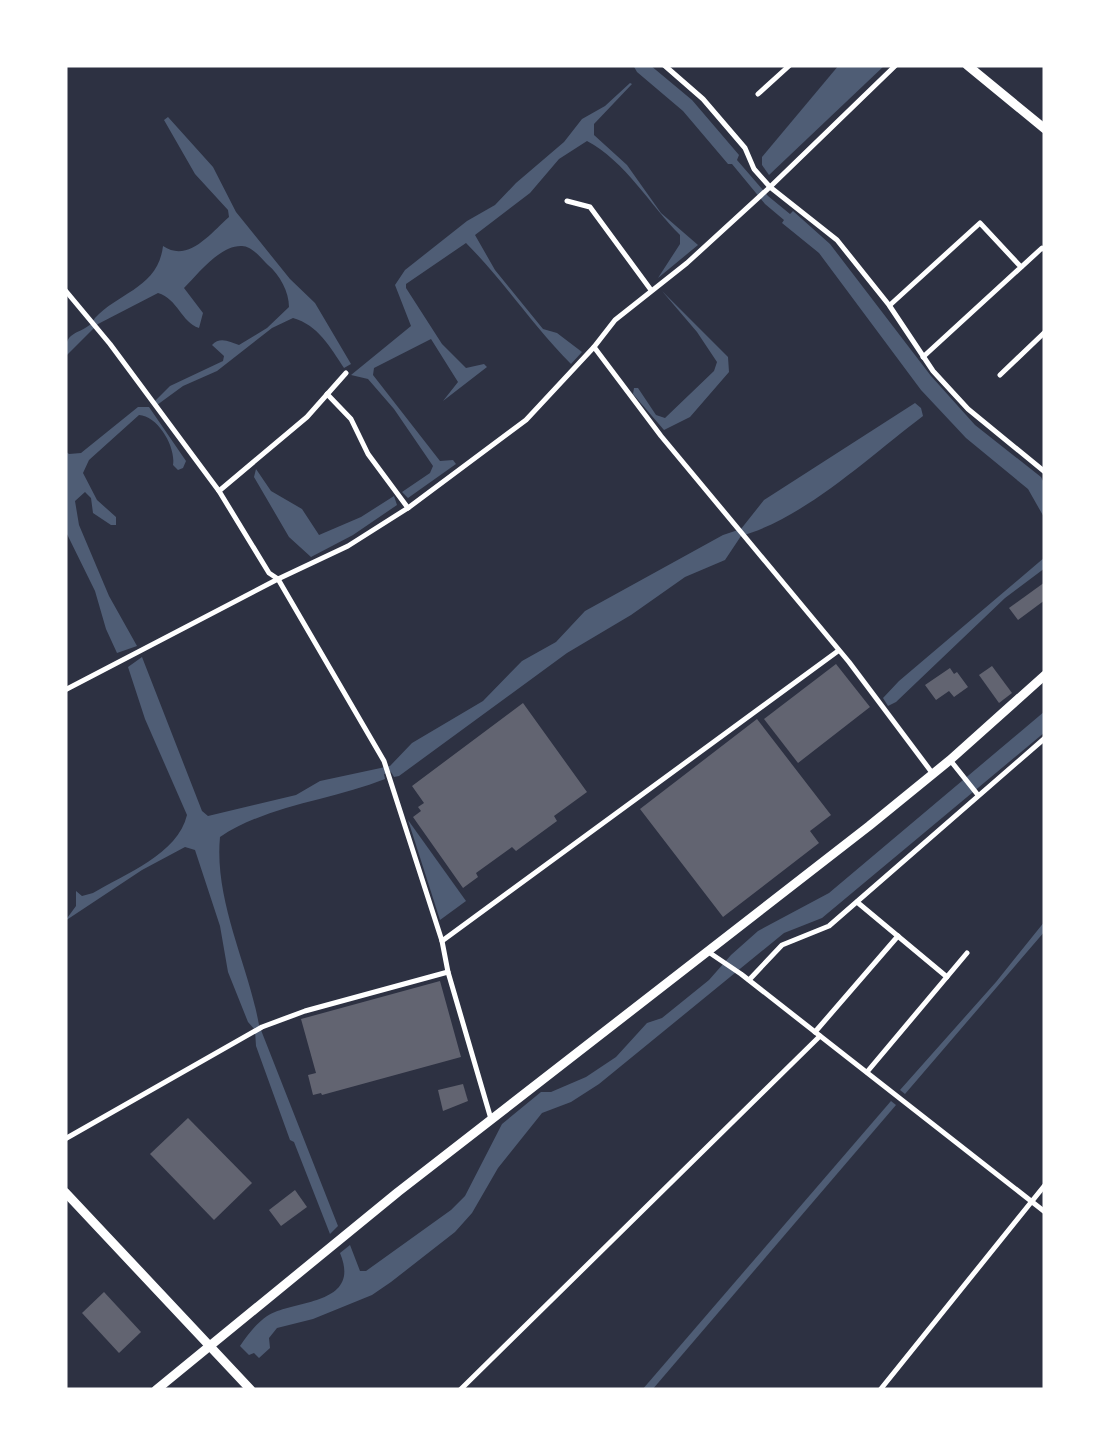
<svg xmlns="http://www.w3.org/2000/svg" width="1110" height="1455" viewBox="0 0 1110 1455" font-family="'Roboto Condensed',sans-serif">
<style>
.water{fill:#4f5d75}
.building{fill:#626471}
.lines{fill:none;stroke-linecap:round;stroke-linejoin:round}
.minor{stroke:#fff;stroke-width:5}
.primary{stroke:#fff;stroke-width:9}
</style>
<rect width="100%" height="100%" fill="#2d3142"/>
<g class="water">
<path d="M633,65H650L692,100L739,155L737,160L768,196L790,214L793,211L830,244L931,376L975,425L1041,477L1045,485V519L1028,489L966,438L921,390L819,253L782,223L784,220L765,204L732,164H728L683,111L637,72Z"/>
<path d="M839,65H885L769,175L762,165V157Z"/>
<path d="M630,83L632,84L594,124V135L627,165L661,213L698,245L658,278L680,244V235C650,205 625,161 587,141L559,159L530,193L475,235L495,270L543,329L557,333L582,352L571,364C533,326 504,281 466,243L406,284V288L442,344L466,368L484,364L487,367L443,401L458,382L431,339L374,368L373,375L440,461L453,460L456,464L408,498L402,492L430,473L433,466L394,409L368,379L351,375L411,326L395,285L405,270L467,221L495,205L516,183L564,142L582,119L605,106Z"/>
<path d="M168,117L213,167L236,212L290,279L315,303L351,364L344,368C330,347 318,325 293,318L272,328L217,371L183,386L157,405L154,402L170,386L223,361L224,356L212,345C220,336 230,342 239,345L267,328L289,307C289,292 280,275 268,265C262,259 252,246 242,246C220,245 198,274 184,288L203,313L199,328C181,322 178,299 158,293L98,324L65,357C65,330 76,336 91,324C93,323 93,320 95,318C119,292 158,288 163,246C188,263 210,234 229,217L228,210L195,174L164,120Z"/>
<path d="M662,291L728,357L729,372L690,417L664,430L633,394L634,388H638L656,415L665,418L714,371L717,362L697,332Z"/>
<path d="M915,403L921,408L923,416C870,456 805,518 741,536L725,560L685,577L631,615L567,653L399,776L394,777L391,772L384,774L385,779C332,800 265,806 220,837C214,901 248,964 259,1025L338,1226L330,1234L294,1142L290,1140L256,1046L255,1030L248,1022L228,972L220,926L195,850L185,847L142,870L65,921L76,906V891L82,896L93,893C125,874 178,854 187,815L145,719L128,667L142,657L202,811L208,816L296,795L320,781L390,766L412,743L483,701L522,661L556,642L585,611L723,535L741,529L764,500Z"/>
<path d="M138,407H149L186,461L183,468L178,470L173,465C176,447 158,416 139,415L89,460L83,473L97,500L116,517V525H111L93,513L91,498L85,492L75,501L79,525L109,596L137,646L117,653L106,629L95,591L65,530V451L69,454L81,453Z"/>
<path d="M256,469L271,491L302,509L319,535L361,517L394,496L397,505L353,535L311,557L289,537L254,477Z"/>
<path d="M1045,557V568L1005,598L896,702L888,706L883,698L899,681Z"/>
<path d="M1045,711V732L822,918L784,933L599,1084L571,1102L542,1113L498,1168L472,1213L455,1232L391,1282L372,1295L313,1319L277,1328L269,1338L270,1348L259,1358L254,1353L249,1355L240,1346C249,1333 260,1318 275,1312C306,1300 360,1301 340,1253L350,1245L360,1271H366L451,1210L465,1196L502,1124L541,1092H551L586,1077L616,1057L647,1023L662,1018L709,980L731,955L758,931L829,893Z"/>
<path d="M408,820L466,901L440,920Z"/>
<path d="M1045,921V931L905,1094L900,1090L996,982Z"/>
<path d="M891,1101L896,1105L652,1390H642Z"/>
</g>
<g class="building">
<path d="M1045,582V600L1018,620L1009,608Z"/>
<path d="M836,664L870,707L798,763L764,719Z"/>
<path d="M992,666L1012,693L999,703L979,675Z"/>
<path d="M950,668L954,674L957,672L968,687L954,697L949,691L936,700L925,685Z"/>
<path d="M523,703L587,792L554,816L557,821L516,851L512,847L476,873L478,877L463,888L413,817L421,811L418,807L424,803L412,786Z"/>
<path d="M757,719L831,815L810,831L819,843L723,917L640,809Z"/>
<path d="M440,981L461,1057L322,1095L321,1093L313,1095L308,1075L316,1073L301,1019Z"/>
<path d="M463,1084L468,1101L443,1111L438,1090Z"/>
<path d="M188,1118L252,1183L214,1220L150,1154Z"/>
<path d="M295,1190L307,1207L281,1226L269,1210Z"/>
<path d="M104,1292L141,1332L119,1353L82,1313Z"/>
</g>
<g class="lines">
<g class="minor">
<path d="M664,65L703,99L745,148L754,169L770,187L837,240L889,305L933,371L968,409L1045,472"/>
<path d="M758,94L790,65"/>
<path d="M567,201L590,207L651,290"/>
<path d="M65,290L110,344L219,491L269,573L278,579L384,761L442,941L448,972L491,1119"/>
<path d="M890,305L980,223L1021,267"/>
<path d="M594,347L661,436L849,662L933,774"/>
<path d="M923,357L1042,248L1045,250"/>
<path d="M1000,375L1045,332"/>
<path d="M327,394L351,419L368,454L408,508"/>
<path d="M219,491L307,417L346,373"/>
<path d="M65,690L278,579L348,546L408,508L526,420L594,347L615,320L687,263L770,187L896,65"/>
<path d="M950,760L978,795"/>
<path d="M857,902L947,977"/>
<path d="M442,941L838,651"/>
<path d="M707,951L741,974L1045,1212"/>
<path d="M749,980L782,945L829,926L1045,738"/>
<path d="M815,1032L898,936"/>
<path d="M867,1072L967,953"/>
<path d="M65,1139L262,1027L305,1011L448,972"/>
<path d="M460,1390L820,1036"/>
<path d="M880,1390L1045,1185"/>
</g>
<g class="primary">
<path d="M967,65L1045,129"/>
<path d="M65,1192L251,1390"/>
<path d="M156,1390L398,1192L869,826L950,760L1045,675"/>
</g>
</g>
<rect width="1110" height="1455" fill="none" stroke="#ffffff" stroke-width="135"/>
</svg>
